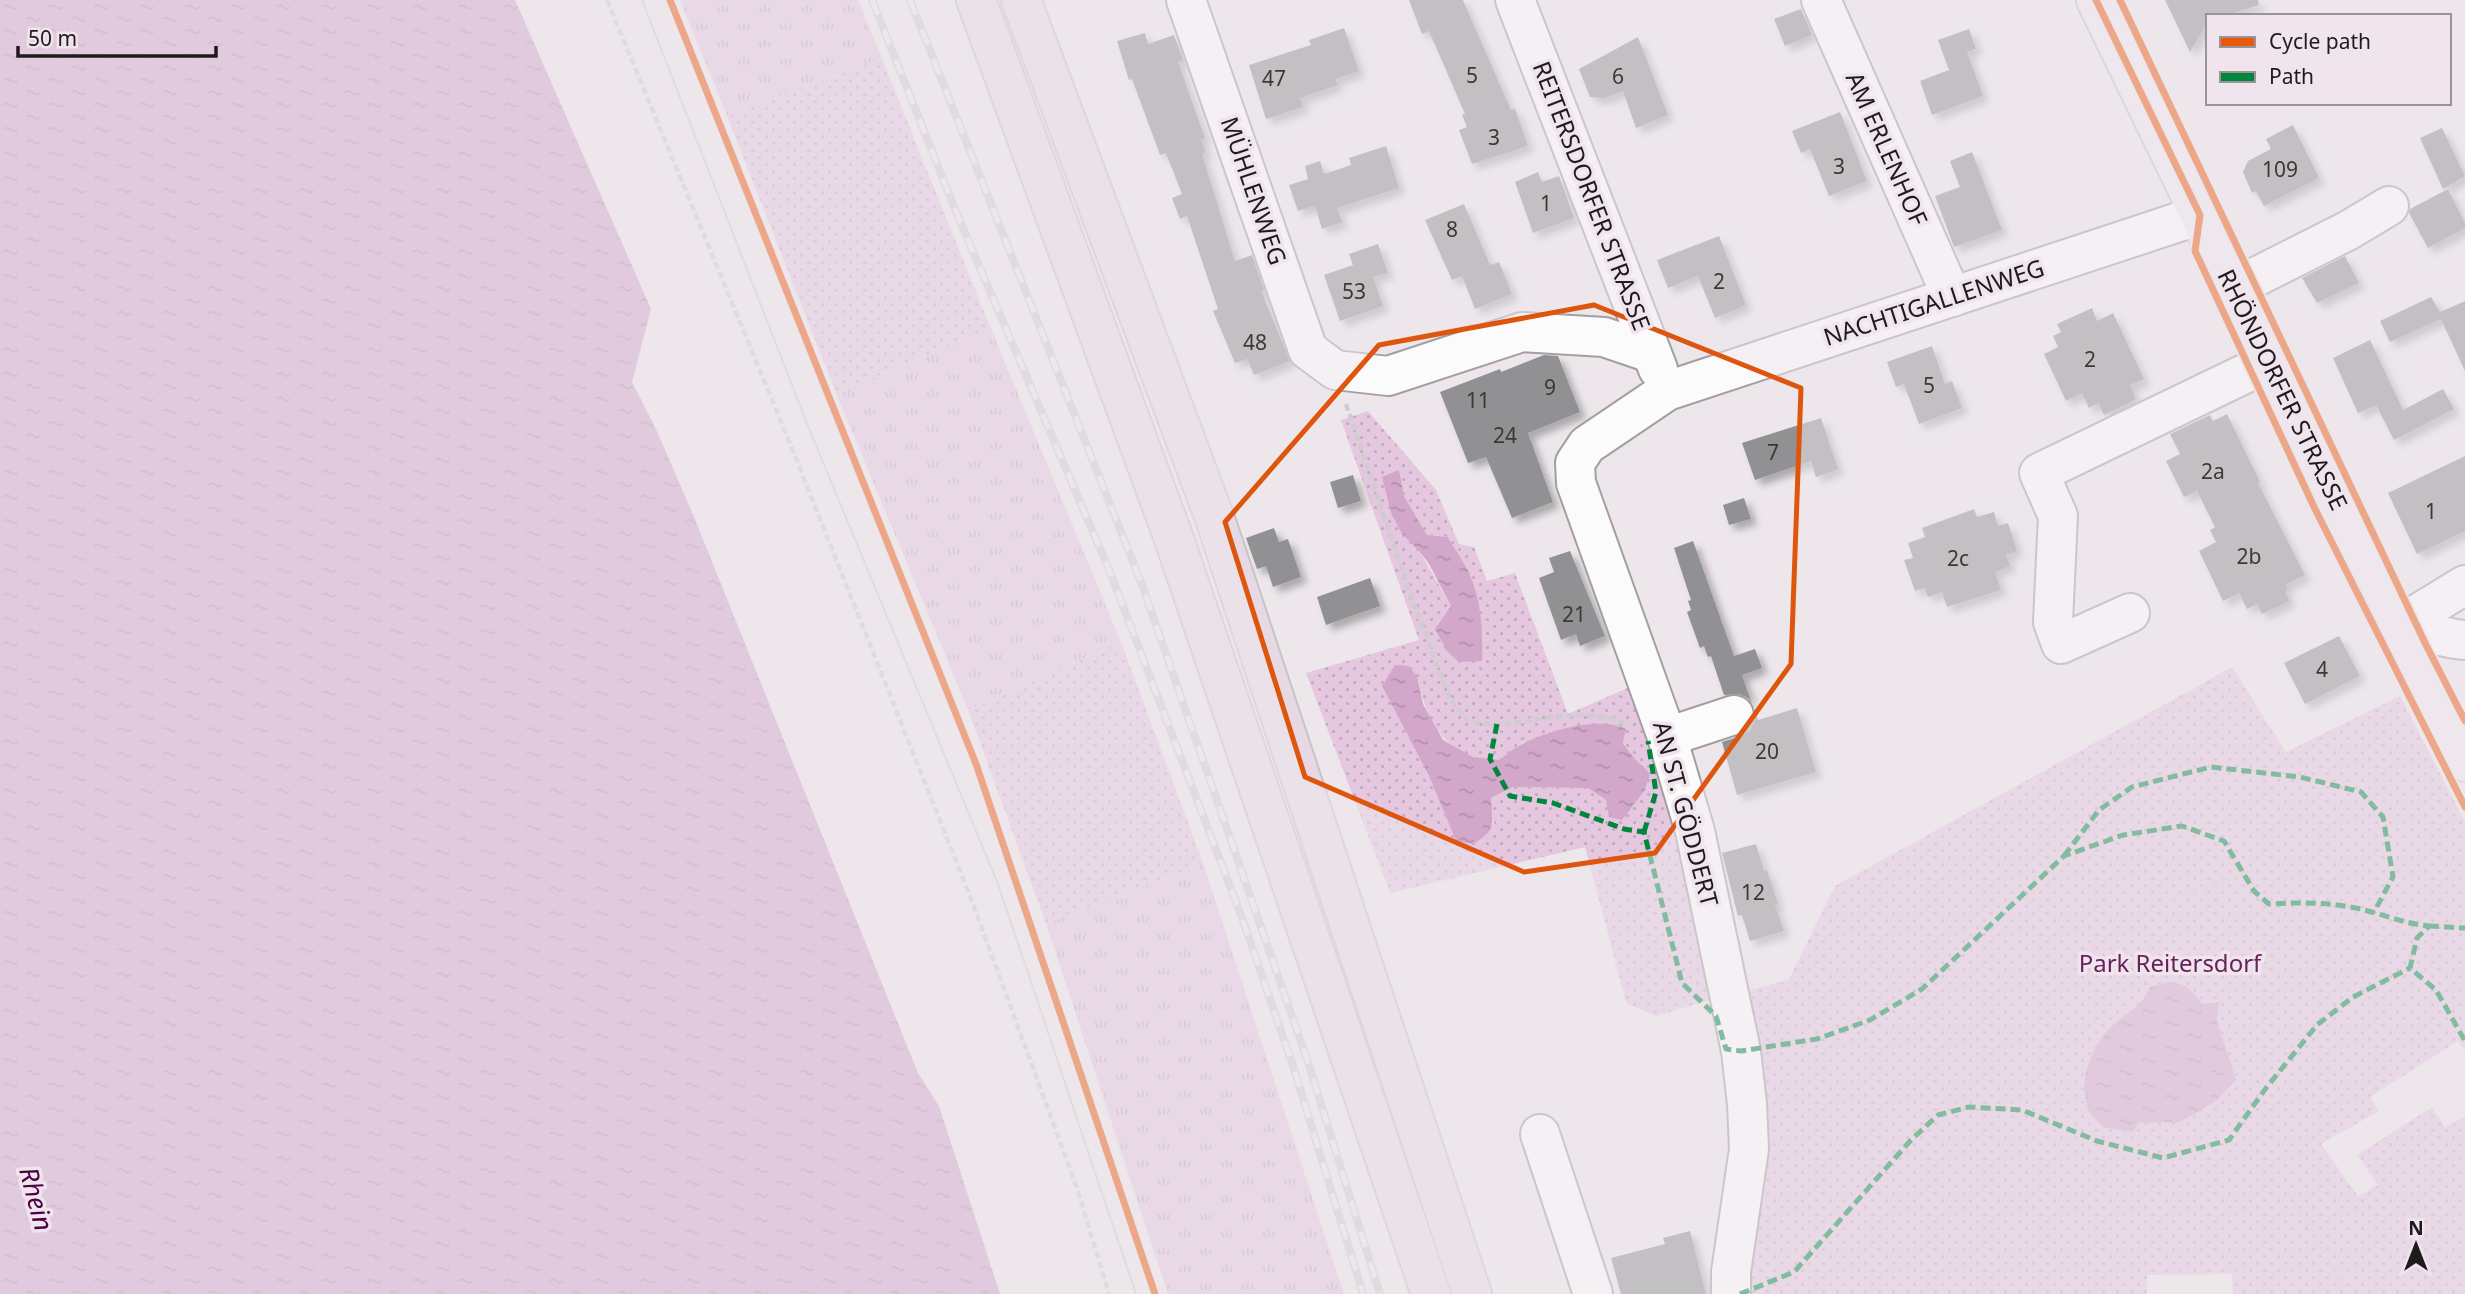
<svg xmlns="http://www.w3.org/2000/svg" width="2465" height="1294" viewBox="0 0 2465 1294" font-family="'Noto Sans',sans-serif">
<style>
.grass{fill:url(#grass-tufts)}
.park{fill:url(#park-dots);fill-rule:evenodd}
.water{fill:url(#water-ripples)}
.building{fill:#919092;filter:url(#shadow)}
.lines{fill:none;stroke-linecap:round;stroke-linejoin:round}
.minor-casing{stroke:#a39ea2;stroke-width:42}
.major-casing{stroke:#c7c4c6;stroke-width:42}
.highway-casing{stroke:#c7c4c6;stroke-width:42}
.path{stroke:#cfcecf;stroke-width:4.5;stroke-dasharray:7 3.5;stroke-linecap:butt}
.minor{stroke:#fcfbfc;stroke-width:38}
.major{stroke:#efe7ee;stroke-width:38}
.highway{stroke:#e6d9e4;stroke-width:38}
.tram{stroke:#cecdce;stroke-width:2}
.rail-casing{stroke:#cecdce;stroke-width:8}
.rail{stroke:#f0e4ed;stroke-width:5;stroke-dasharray:16;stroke-linecap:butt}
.quiet{stroke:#00873e;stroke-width:5;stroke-dasharray:10 5;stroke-linecap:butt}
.cycleway-casing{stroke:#f0e4ed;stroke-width:11}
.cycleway{stroke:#e8590c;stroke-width:7}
.marked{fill:none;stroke:#de560d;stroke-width:5;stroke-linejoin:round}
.labels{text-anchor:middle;stroke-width:7;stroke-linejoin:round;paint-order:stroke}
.number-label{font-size:21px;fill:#3b383a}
.street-label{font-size:24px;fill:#1e1a1d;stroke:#f0e4ed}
.park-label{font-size:24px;fill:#67225d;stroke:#f0e4ed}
.water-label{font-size:26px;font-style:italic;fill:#4b0243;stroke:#f0e4ed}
</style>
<defs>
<pattern id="grass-tufts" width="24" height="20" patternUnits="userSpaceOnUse" patternTransform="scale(1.75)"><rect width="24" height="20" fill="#e5c7df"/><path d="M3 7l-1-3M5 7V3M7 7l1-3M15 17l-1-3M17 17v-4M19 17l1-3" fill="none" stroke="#c4aabf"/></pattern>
<pattern id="park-dots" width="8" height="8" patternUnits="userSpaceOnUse" patternTransform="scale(1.75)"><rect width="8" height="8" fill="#e5c7df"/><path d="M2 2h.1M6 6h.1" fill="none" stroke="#c4aabf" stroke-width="1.8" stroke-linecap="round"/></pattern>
<pattern id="water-ripples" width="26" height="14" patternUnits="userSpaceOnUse" patternTransform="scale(1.75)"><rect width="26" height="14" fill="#d2a7ca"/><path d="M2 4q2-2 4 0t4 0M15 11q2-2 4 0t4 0" fill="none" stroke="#b48fad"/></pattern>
<filter id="shadow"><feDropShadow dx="6" dy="6" stdDeviation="3.5" flood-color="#0004"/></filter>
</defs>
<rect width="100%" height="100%" fill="#ede7ec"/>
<g class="grass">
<path d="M680,0H858L882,59L727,116Z"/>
<path d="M991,329L1121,642L968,710L836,393Z"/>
<path d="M1203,863L1344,1294H1168L1046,924Z"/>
</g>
<g class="park">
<path d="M882,59L991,329L836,393L727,116Z"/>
<path d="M1368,411L1436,490L1459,544L1474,547L1487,581L1515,573L1568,714L1632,686L1674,809L1717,998L1656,1016L1626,1003L1585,847L1390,893L1306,673L1419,640L1341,420ZM1398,470L1404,496L1427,535L1448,537C1453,549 1463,558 1467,570C1470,581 1451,636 1447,651L1451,606L1420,552L1402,534ZM1417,676C1425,711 1435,742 1471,756C1479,759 1490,759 1499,761L1523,742H1623L1635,759L1650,773L1606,800L1588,788L1513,787L1491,798L1494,824L1456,841L1429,776L1382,686Z"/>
<path d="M1121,642L1203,863L1046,924L968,710Z"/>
<path d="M2232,667L2286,752L2400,696L2465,822V1051L2458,1041L2370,1097L2379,1111L2321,1144L2358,1196L2378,1185L2357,1155L2432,1107L2445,1127L2465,1117V1294H2233L2232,1274L2147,1275V1294H1748L1744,992L1789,979L1835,886Z"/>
</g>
<g class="water">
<path d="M0,0H515L651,309L632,382L655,427L692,512L918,1073L939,1106L1000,1294H0Z"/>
<path d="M1399,470L1404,496L1427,535L1448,537C1452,546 1458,552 1462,560C1481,591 1483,625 1482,661L1459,662L1447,651L1435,629L1451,606L1429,564L1420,552L1402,534L1391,513L1382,477Z"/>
<path d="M1395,665L1408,666L1417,676L1423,704L1443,740L1473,757L1499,760C1508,754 1516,746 1526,742C1552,730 1599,716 1626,729L1623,743L1635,759L1650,773L1645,790L1622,820L1609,817L1606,800L1588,788L1513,787L1491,798C1493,824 1497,830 1473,844L1456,841L1429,776L1382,686Z"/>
<path d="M2169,982C2186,982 2192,992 2203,1004L2219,1002L2217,1021L2236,1080L2216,1101L2180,1122L2139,1123L2133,1132L2103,1127C2098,1122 2092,1116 2089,1110C2076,1082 2092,1045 2113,1025C2130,1009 2139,1011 2150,987Z"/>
</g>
<g class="building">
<path d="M1409,0H1463L1511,110L1515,109L1528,146L1472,164L1459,130L1467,127L1462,115L1465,114L1429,31L1422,34Z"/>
<path d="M2165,0H2258L2259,5L2224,16H2208V21L2190,52Z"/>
<path d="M1801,9L1812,35L1785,46L1774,19Z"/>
<path d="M1344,28L1359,71L1335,79L1338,85L1300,98L1303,107L1266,119L1249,65L1311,45L1309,40Z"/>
<path d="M1969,29L1976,49L1967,52L1983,96L1932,115L1920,81L1949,70L1938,40Z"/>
<path d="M1145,33L1148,44L1174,35L1183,60L1178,62L1205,138L1201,140L1206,152L1202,154L1235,261L1252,255L1264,290L1261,291L1290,361L1254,375L1247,359L1235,363L1213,311L1218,309L1187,216L1180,219L1172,198L1182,194L1166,153L1160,155L1132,79L1129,80L1117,41Z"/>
<path d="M1638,37L1668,115L1636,128L1623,91L1604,98L1590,97L1579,69Z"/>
<path d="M1840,112L1867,181L1829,196L1810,149L1801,153L1792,131Z"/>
<path d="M2293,125L2319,178L2264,206L2256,191L2252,193L2243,172L2248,161L2271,149L2266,139Z"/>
<path d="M2442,128L2465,176L2443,189L2420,138Z"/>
<path d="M1386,146L1399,188L1337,208L1342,222L1322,229L1315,206L1298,211L1289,185L1308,179L1305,166L1320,161L1324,174L1351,165L1349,158Z"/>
<path d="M1972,152L2002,230L1954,247L1935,196L1960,187L1950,161Z"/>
<path d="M1538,172L1542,182L1559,176L1574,218L1533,233L1515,182Z"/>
<path d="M2448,189L2465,223V228L2428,248L2409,213L2410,209Z"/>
<path d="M1464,204L1490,265L1499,262L1512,294L1475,309L1462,276L1452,280L1425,220Z"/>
<path d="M1719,236L1746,305L1715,318L1698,276L1668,288L1657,260Z"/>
<path d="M1378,244L1388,273L1373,277L1383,306L1340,321L1324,275L1353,265L1349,254Z"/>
<path d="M2345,256L2359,283L2317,303L2302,278Z"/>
<path d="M2431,297L2440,312L2465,301V371L2441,319L2390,342L2380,321Z"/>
<path d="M2092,308L2097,321L2113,313L2144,379L2130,385L2136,399L2104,415L2098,403L2089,408L2082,393L2066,401L2044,354L2058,347L2053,336L2061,332L2057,324Z"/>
<path d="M2370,340L2403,410L2443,389L2454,409L2394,440L2376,405L2358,413L2333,358Z"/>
<path d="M1932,346L1945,384L1952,381L1962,408L1919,424L1904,384L1896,387L1887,362Z"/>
<path d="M1544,355L1558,356L1580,412L1528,433L1553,502L1512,518L1486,457L1468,463L1440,392L1500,369L1501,372Z"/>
<path d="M2227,414L2260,482L2258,483L2305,575L2285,585L2288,590L2285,592L2290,601L2262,614L2257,604L2247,609L2239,593L2223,601L2199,551L2216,542L2210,530L2215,527L2197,491L2184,497L2166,461L2180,454L2170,434L2210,415L2213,421Z"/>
<path d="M1821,418L1838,469L1816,477L1811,461L1755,480L1742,443Z"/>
<path d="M2465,456V531L2417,554L2388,493Z"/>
<path d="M1353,475L1361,501L1338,508L1330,482Z"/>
<path d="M1744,498L1751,519L1729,525L1723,505Z"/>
<path d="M1974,509L1977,517L1994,512L1998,526L2008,523L2017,551L2006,555L2010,566L1995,572L2001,590L1947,607L1942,592L1928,597L1925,588L1915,591L1904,560L1913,558L1908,543L1925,537L1922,528Z"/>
<path d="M1274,528L1279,542L1288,539L1301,577L1273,587L1266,566L1257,569L1246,538Z"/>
<path d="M1693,541L1734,656L1755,649L1762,668L1742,675L1752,704L1748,698L1739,694L1724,695L1711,656L1708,657L1704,646L1700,648L1687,612L1691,610L1688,601L1691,600L1674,548Z"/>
<path d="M1570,551L1605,636L1580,646L1576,634L1561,640L1539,578L1554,572L1549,558Z"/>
<path d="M1370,578L1380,606L1326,625L1317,597Z"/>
<path d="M2339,636L2360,676L2305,704L2284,663Z"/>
<path d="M1797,708L1816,772L1737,795L1722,742L1741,736L1750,730L1755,720V712L1758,720Z"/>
<path d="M1756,844L1764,871L1767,870L1778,904L1775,905L1784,931L1750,941L1742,915L1738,916L1722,853Z"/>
<path d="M1690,1231L1706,1294H1621L1611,1258L1665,1244L1663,1238Z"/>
</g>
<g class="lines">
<defs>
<g id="minor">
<path d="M1186,0L1308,350L1335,370L1388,376L1522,332L1604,337L1651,353"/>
<path d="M1515,0L1658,369"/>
<path d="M1821,0L1952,297"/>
<path d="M2230,290L2349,230L2389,206"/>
<path d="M2130,613L2061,644L2053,622L2058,516L2039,473L2267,363"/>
<path d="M2398,626L2465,585"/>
<path d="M2398,626C2421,629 2442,639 2465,640"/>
<path d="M1667,737L1734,715"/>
<path d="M1540,1134L1593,1294"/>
<path d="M1731,1294V1272L1749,1149L1747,1104L1741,1051L1695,831L1667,737L1576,483L1575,463L1587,445L1667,391L2200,215"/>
</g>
<path id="major" d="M2096,0L2200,215L2230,290L2465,762"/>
<g id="highway">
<path d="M976,0L1174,539L1431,1294"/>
<path d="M1021,0L1214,516L1472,1294"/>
</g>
</defs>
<use href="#minor" class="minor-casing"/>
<use href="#major" class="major-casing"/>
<use href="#highway" class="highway-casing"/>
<g class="path">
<path d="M607,0L787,436L970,896L1077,1188L1109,1294"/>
<path d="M1346,404L1414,604L1450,699L1469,722C1480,723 1491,725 1501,724C1542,720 1592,705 1629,726"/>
<path d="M2172,898L2243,874"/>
<path d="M2288,1193L2349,1294"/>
</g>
<use href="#minor" class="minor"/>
<use href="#major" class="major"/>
<use href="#highway" class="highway"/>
<path class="tram" d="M642,0L808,426L998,884L1136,1294"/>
<defs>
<g id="rail">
<path d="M872,0L957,214L1110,572L1241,915L1294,1069L1363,1294"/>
<path d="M910,0L1141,582L1309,1065L1380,1294"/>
</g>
</defs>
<use href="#rail" class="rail-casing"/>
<use href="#rail" class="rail"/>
<g class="quiet">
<path d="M1497,724L1490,759L1510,796L1553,803L1624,829L1644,832L1682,983L1716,1016L1726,1049L1741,1051L1817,1039L1870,1020L1922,989L2064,856L2123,835L2182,826L2224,841L2254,891L2269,904C2306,902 2339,902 2375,913C2393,918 2409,924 2429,926L2417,938L2410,968L2436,990L2465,1041"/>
<path d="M1644,832L1656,792L1648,741"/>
<path d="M2064,856L2099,810L2132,787L2211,767L2300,777L2361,792L2383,817L2393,877L2374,912"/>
<path d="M2429,926L2465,928"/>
<path d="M1740,1294L1794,1272L1911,1140L1938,1115L1969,1107L2022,1110L2097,1141L2163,1158L2229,1140L2266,1088L2317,1025L2353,997L2410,968"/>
</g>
<defs>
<g id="cycleway">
<path d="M670,0L976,764L1155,1294"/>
<path d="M2096,0L2200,215L2195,251L2315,509L2465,807"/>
<path d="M2120,0L2426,645L2465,721"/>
</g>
</defs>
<use href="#cycleway" class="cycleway-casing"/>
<use href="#cycleway" class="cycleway"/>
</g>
<path d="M0 0H2465V1294H0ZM1594,305L1801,388L1791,664L1655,853L1524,872L1305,777L1225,522L1379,345Z" fill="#ede7ec" fill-opacity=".55" fill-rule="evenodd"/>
<path class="marked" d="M1594,305L1801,388L1791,664L1655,853L1524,872L1305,777L1225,522L1379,345Z"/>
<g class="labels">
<g class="number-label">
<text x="1472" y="83">5</text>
<text x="1618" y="84">6</text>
<text x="1274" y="86">47</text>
<text x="1494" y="145">3</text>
<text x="1839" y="174">3</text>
<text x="2280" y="177">109</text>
<text x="1546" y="211">1</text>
<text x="1452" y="237">8</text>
<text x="1719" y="289">2</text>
<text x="1354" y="299">53</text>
<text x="1255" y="350">48</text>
<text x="2090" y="367">2</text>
<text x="1929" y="393">5</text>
<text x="1550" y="395">9</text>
<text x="1478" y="408">11</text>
<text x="1505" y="443">24</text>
<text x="1773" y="460">7</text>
<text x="2213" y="479">2a</text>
<text x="2431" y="519">1</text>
<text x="2249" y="564">2b</text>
<text x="1958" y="566">2c</text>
<text x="1574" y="622">21</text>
<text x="2322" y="677">4</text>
<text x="1767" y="759">20</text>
<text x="1753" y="900">12</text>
</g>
<g class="street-label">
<text transform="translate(1886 149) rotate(66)" y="8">AM ERLENHOF</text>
<text transform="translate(1253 191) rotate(71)" y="8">MÜHLENWEG</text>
<text transform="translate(1591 196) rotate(69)" y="8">REITERSDORFER STRASSE</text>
<text transform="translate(1934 303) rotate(-18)" y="8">NACHTIGALLENWEG</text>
<text transform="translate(2282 390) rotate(64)" y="8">RHÖNDORFER STRASSE</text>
<text transform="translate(1685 814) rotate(75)" y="8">AN ST. GÖDDERT</text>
</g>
<g class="park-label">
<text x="2170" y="972">Park Reitersdorf</text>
</g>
<g class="water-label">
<text transform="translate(36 1199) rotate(75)" y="9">Rhein</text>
</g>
</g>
<rect x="2206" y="14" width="245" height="91" fill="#f0e4ed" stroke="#9c939a" stroke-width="2"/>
<rect x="2220" y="37" width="35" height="10" fill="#e8590c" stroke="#9c939a" stroke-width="2"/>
<text x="2269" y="49" font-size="21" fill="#1e1a1d">Cycle path</text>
<rect x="2220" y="72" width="35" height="10" fill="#00873e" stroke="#9c939a" stroke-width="2"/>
<text x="2269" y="84" font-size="21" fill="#1e1a1d">Path</text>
<g transform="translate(2416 1245)" stroke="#f0e4ed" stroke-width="5" paint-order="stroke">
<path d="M0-5L12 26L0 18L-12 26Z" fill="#1e1a1d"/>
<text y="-10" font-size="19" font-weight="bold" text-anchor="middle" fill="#1e1a1d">N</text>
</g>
<path d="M18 46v10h198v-10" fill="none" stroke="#1e1a1d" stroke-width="3.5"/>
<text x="28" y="46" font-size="21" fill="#1e1a1d" stroke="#f0e4ed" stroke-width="5" paint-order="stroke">50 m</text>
</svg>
